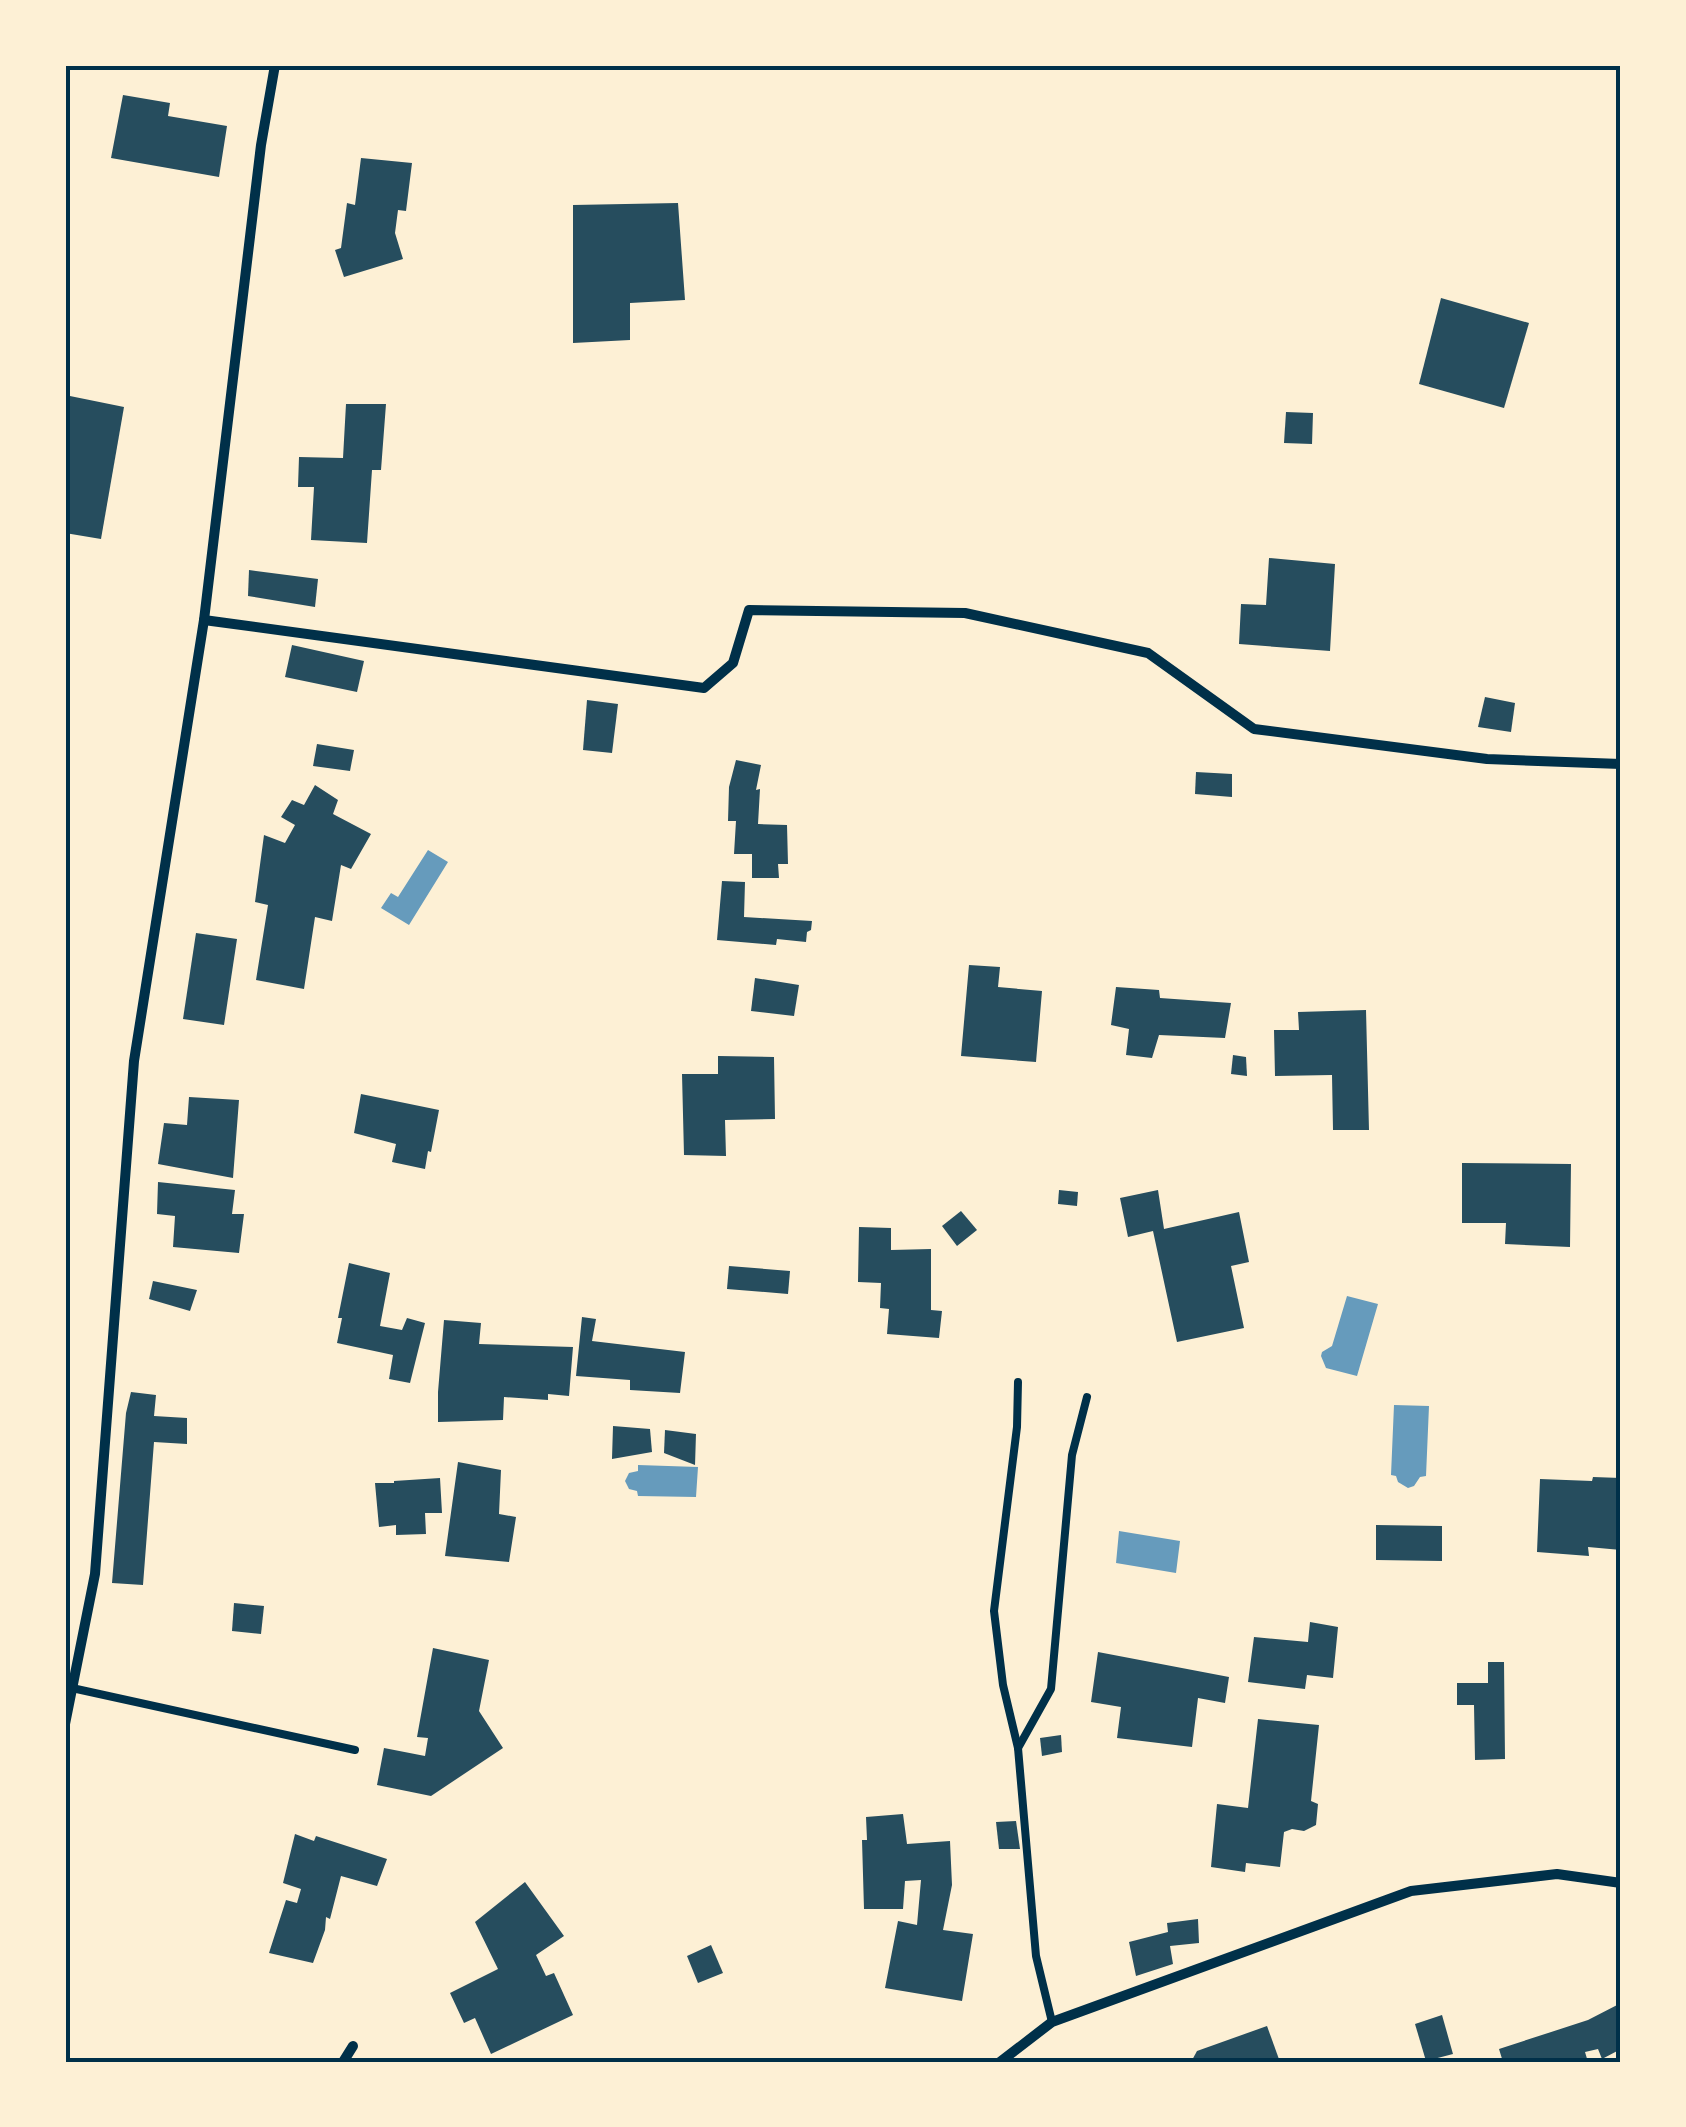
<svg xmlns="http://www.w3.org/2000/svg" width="1686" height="2127" viewBox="0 0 1686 2127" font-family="Inter,sans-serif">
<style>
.water{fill:#669bbc}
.building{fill:#264d5e}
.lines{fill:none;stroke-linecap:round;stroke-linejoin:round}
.service{stroke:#003049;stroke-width:8}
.minor{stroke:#003049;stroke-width:10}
.neatline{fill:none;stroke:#003049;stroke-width:4}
</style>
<rect width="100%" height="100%" fill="#fdf0d5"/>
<g class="water">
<path d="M428,850L448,862L409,925L381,908L391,893L398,897Z"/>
<path d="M1347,1296L1378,1304L1357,1376L1326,1368L1321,1356L1322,1352L1332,1346Z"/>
<path d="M1394,1405L1429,1406L1426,1476L1420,1477L1414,1486L1408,1488L1398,1482L1396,1476L1391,1475Z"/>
<path d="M638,1465L698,1467L696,1497L638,1496L637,1491L629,1489L625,1481L629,1473L638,1471Z"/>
<path d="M1119,1531L1180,1541L1176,1573L1116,1563Z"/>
</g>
<g class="building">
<path d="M123,95L170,103L168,116L227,126L219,177L111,158Z"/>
<path d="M361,158L412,163L406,211L398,210L395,233L403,259L344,277L335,250L341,248L347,203L355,205Z"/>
<path d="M678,203L685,300L630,303V340L573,343V205Z"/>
<path d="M1441,298L1529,323L1504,408L1419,384Z"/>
<path d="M65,395L124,407L101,539L65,533Z"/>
<path d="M346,404H386L381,470H372L367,543L311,540L314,487H298L299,457L343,458Z"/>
<path d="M1286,412L1313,413L1312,444L1284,443Z"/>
<path d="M1269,558L1335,564L1330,651L1239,644L1241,604L1266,605Z"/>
<path d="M249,570L318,579L315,607L248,596Z"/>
<path d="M292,645L364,661L357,692L285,677Z"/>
<path d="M1485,697L1515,703L1511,732L1478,727Z"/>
<path d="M587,700L618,704L612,753L583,750Z"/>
<path d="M317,744L354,750L350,771L313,766Z"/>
<path d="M736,760L761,765L756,790L760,789L758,824L787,825L788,864H778L779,878H752V854H734L736,821H728L729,787Z"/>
<path d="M1196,772L1232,774V797L1195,794Z"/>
<path d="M315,785L338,800L333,814L371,834L351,869L341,865L332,921L315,917L304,989L256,980L268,905L255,902L264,835L285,843L295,825L281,817L292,800L304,805Z"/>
<path d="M722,881L745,882L744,917L812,921L811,930L807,932L806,942L777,939L776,945L717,940Z"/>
<path d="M196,933L237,939L224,1025L183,1019Z"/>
<path d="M969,965L1000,967L998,987L1042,991L1036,1062L961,1056Z"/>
<path d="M755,978L799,985L794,1016L751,1011Z"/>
<path d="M1116,987L1159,990L1160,998L1231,1003L1225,1038L1159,1035L1152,1058L1126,1055L1129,1029L1111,1025Z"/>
<path d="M1366,1010L1369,1130H1333L1332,1075L1275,1076L1274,1030H1299L1298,1012Z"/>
<path d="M1233,1055L1246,1057L1247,1076L1231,1074Z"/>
<path d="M718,1056L774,1057L775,1119L725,1120L726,1156L684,1155L682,1074H718Z"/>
<path d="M361,1094L439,1110L431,1152L428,1151L425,1169L392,1162L396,1144L354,1133Z"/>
<path d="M189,1097L239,1100L233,1178L158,1164L164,1123L187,1125Z"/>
<path d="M1462,1163L1571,1164L1570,1247L1505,1244L1506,1223H1462Z"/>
<path d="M158,1182L235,1190L232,1214H244L239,1253L173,1247L175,1216L157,1214Z"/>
<path d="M1059,1190L1078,1192L1077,1206L1058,1204Z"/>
<path d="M1158,1190L1164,1229L1239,1212L1249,1262L1231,1266L1244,1328L1177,1342L1153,1231L1128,1237L1120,1198Z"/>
<path d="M961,1211L977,1230L957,1246L942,1226Z"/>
<path d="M859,1227L891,1228V1250L931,1249V1310L942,1311L939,1338L887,1334L889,1309L880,1308L881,1283L858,1282Z"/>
<path d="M349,1263L390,1273L380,1326L402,1330L407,1318L425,1323L410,1383L389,1379L393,1355L337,1343L342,1318H338Z"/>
<path d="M729,1266L790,1271L788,1294L727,1289Z"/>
<path d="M153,1281L197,1290L190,1311L149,1299Z"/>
<path d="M582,1317L596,1319L592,1341L685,1352L680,1393L630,1390V1380L576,1376Z"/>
<path d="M444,1320L481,1323L479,1344L573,1347L569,1396L548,1394V1400L504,1397L503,1420L438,1422V1392Z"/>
<path d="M131,1392L156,1395L154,1416L187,1418V1444L154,1442L143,1585L112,1583L126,1413Z"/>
<path d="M613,1426L650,1429L652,1452L612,1459Z"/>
<path d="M665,1430L696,1434L695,1465L664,1453Z"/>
<path d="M458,1462L501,1470L499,1514L516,1517L509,1562L445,1556Z"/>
<path d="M1593,1477L1621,1478V1550L1588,1547L1589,1556L1537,1552L1540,1479L1592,1481Z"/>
<path d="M440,1478L442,1513H425L426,1534L396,1535V1525L379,1527L375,1483H394V1481Z"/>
<path d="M1376,1525L1442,1526V1561L1376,1560Z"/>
<path d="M234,1603L264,1606L261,1634L232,1631Z"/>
<path d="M1310,1622L1338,1627L1333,1678L1307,1675L1305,1689L1248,1682L1254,1637L1308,1642Z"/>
<path d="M433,1648L489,1660L479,1711L503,1748L431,1796L377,1785L384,1748L425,1756L428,1738L417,1737Z"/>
<path d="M1098,1652L1229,1677L1225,1703L1198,1698L1192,1747L1117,1738L1121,1707L1091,1702Z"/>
<path d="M1488,1662H1504L1505,1759L1475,1760L1474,1705H1457V1683H1488Z"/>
<path d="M1258,1719L1319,1725L1311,1801L1318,1804L1316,1825L1304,1831L1292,1829L1284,1832L1280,1867L1246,1863L1245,1872L1211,1867L1217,1804L1248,1808Z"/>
<path d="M1061,1735L1062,1752L1042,1756L1040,1738Z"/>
<path d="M903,1814L907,1844L950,1841L952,1885L943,1930L973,1934L962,2001L885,1988L898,1921L917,1925L921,1880L905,1881L903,1909H864L862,1840H867L866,1817Z"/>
<path d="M1016,1821L1020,1849H999L996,1822Z"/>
<path d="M295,1834L314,1841L316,1836L387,1859L377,1886L341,1876L330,1919L326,1917L325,1930L313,1963L269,1953L286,1900L297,1903L301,1889L283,1883Z"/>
<path d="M525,1882L564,1936L536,1955L546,1976L554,1973L573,2015L491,2054L475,2018L464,2023L450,1993L498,1969L475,1922Z"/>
<path d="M1198,1919L1199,1943L1170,1946L1173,1964L1136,1976L1129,1942L1168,1932L1167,1923Z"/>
<path d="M711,1945L723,1973L698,1983L687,1956Z"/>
<path d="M1621,2003V2049L1602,2059L1598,2049L1585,2052L1588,2062H1503L1499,2049L1588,2020Z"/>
<path d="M1442,2015L1453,2054L1426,2061L1415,2024Z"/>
<path d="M1267,2026L1280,2062H1191L1197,2051Z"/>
</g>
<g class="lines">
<g class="service">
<path d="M72,1688L355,1750"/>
<path d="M1018,1748L1003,1685L994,1611L1017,1427L1018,1382"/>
<path d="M1052,2022L1036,1956L1018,1748L1051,1689L1072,1455L1087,1397"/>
</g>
<g class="minor">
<path d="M204,620L704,688L733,663L749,610L965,613L1148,653L1254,729L1487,759L1621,764"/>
<path d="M65,1724L95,1574L134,1061L204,620L261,145L275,65"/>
<path d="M343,2062L353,2046"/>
<path d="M1000,2062L1052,2022L1411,1891L1557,1874L1621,1883"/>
</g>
</g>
<rect width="1686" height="2127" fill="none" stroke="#fdf0d5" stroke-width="135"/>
<rect x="68" y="68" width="1550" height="1992" class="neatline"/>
</svg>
